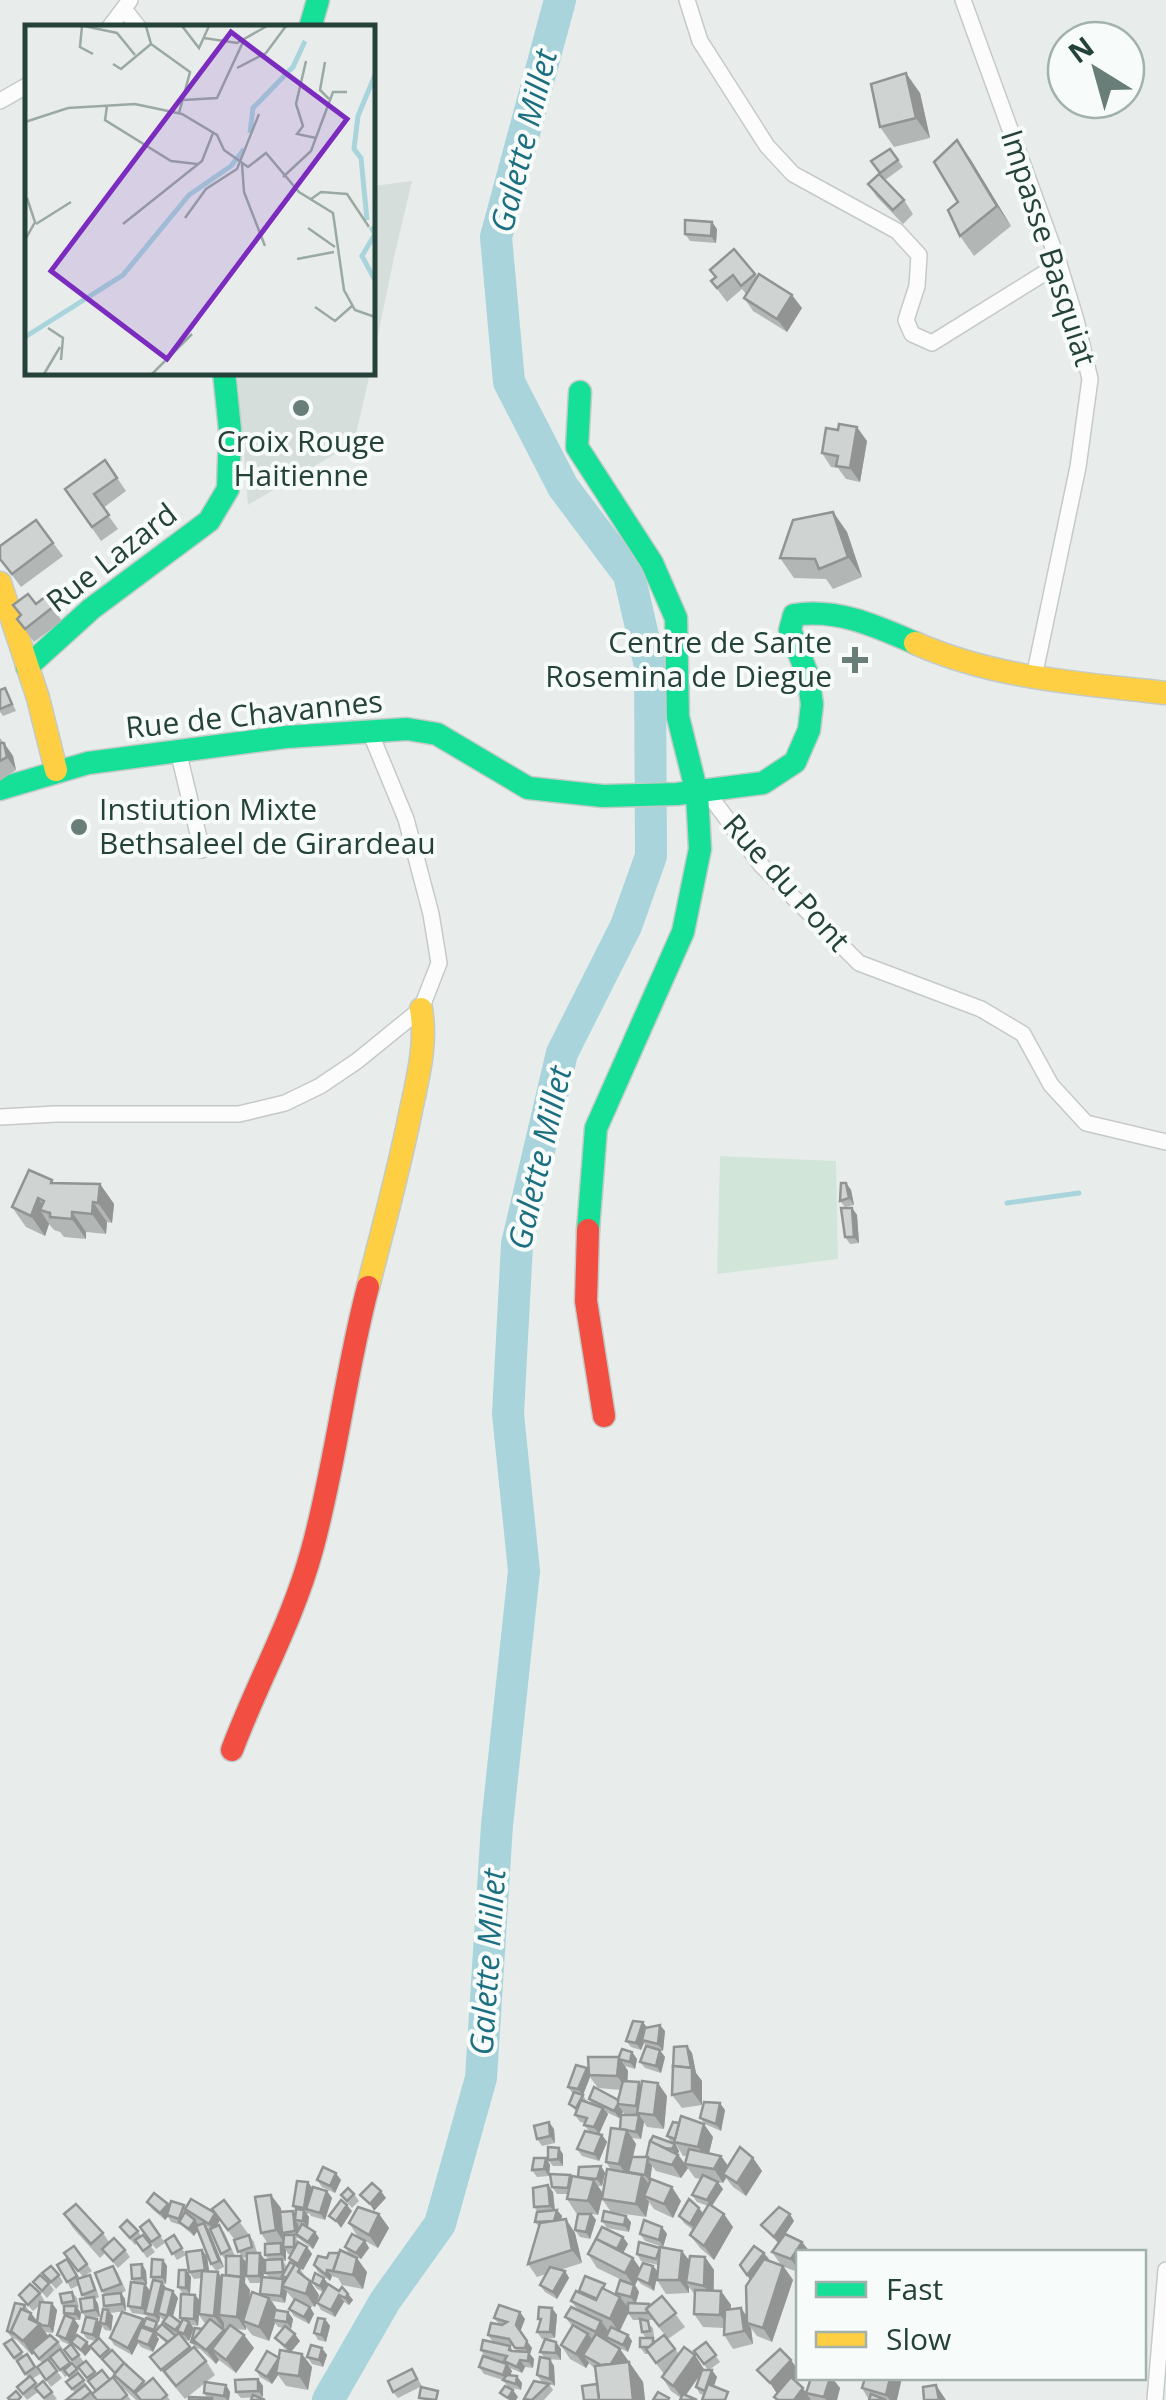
<svg xmlns="http://www.w3.org/2000/svg" width="1166" height="2400" viewBox="0 0 1166 2400" font-family="'Open Sans',sans-serif">
<style>
.built{fill:#d6dedb}
.green{fill:#d1e6d8}
.lines{fill:none;stroke-linecap:round;stroke-linejoin:round}
.stream{stroke:#a9d4db;stroke-width:5}
.river{stroke:#a9d4db;stroke-width:32}
.street-casing{stroke:#c5cac8;stroke-width:18}
.fast-casing{stroke:#c3cbc8;stroke-width:25}
.slow-casing{stroke:#c3cbc8;stroke-width:25}
.jam-casing{stroke:#c3cbc8;stroke-width:25}
.street{stroke:#fcfcfc;stroke-width:15}
.fast{stroke:#16e098;stroke-width:22}
.slow{stroke:#ffcf43;stroke-width:22}
.jam{stroke:#f24e42;stroke-width:22}
.wall{fill:#b2b6b5;fill-rule:evenodd}
.shaded-wall{fill:#919493}
.building{fill:#cfd4d2;stroke:#919493;stroke-width:2.5}
.poi-dot{fill:#697e78;stroke:#f7fbf9;stroke-width:4}
.labels{text-anchor:middle;stroke-width:8;stroke-linejoin:round;paint-order:stroke}
.street-label{font-size:30px;fill:#24423a;stroke:#f7fbf9}
.poi-label{font-size:30px;fill:#24423a;stroke:#f7fbf9}
.water-label{font-size:32px;font-style:italic;fill:#1c6f80;stroke:#f7fbf9}
.inset-river{fill:none;stroke:#a9d4db;stroke-width:5}
.inset-road{fill:none;stroke:#9aa9a4;stroke-width:2.5}
.view{fill:#7b2cbf;fill-opacity:0.15;stroke:#7b2cbf;stroke-width:5}
.inset-edge{fill:none;stroke:#24423a;stroke-width:5}
</style>
<rect width="100%" height="100%" fill="#e8edeb"/>
<g class="built">
<path d="M412,181L395,253L373,359V186Z"/>
<path d="M237,373H370L354,443L248,505Z"/>
</g>
<path class="green" d="M720,1156L836,1161L838,1259L717,1274Z"/>
<g class="lines">
<path class="stream" d="M1007,1203L1079,1193"/>
<path class="river" d="M328,2400L385,2301L440,2224L481,2078L497,1825L524,1571L508,1414L517,1244L562,1053L626,926L651,856L650,666L629,575L563,487L509,382L496,237L560,0"/>
<defs>
<g id="street">
<path d="M687,0L700,41L767,146L793,174L897,231L919,255L917,286L906,320L912,334L932,343L1059,264"/>
<path d="M963,0L1059,264L1076,320L1090,379L1078,467L1034,677"/>
<path d="M124,9L139,28"/>
<path d="M109,28L130,0"/>
<path d="M0,101L28,85"/>
<path d="M178,751L202,850"/>
<path d="M707,792L761,865L859,963L981,1009L1023,1034L1051,1085L1086,1123L1166,1142"/>
<path d="M0,1117L56,1114H239L285,1103L320,1086L357,1061L421,1009L439,963L431,914L406,819L370,732"/>
<path d="M1155,2400L1166,2270"/>
</g>
<g id="fast">
<path d="M310,28L318,0"/>
<path d="M580,392L577,447L652,563L676,618L678,717L697,793L700,849L683,932L596,1128L588,1230"/>
<path d="M27,667L91,609L209,521L228,489L230,430L224,372"/>
<path d="M0,789L88,763L286,737L407,729L437,734L528,788L603,796L677,794L763,783L795,762L809,730L812,704L808,676L790,630L794,615C837,608 876,626 915,643"/>
</g>
<g id="slow">
<path d="M0,583L38,698L56,770"/>
<path d="M915,643C996,679 1080,683 1166,693"/>
<path d="M368,1287C383,1228 399,1170 411,1110C418,1077 427,1043 421,1009"/>
</g>
<g id="jam">
<path d="M588,1230L586,1301L604,1416"/>
<path d="M232,1750C257,1683 293,1620 312,1550C336,1463 345,1374 368,1287"/>
</g>
</defs>
<use href="#street" class="street-casing"/>
<use href="#fast" class="fast-casing"/>
<use href="#slow" class="slow-casing"/>
<use href="#jam" class="jam-casing"/>
<use href="#street" class="street"/>
<use href="#fast" class="fast"/>
<use href="#slow" class="slow"/>
<use href="#jam" class="jam"/>
</g>
<g class="wall">
<path d="M920,93L930,138L894,147L880,127Z"/>
<path d="M957,140L1011,226L974,256L960,236Z"/>
<path d="M890,149L903,167L885,180L904,200L913,214L903,224L877,197L868,184L884,179L871,161Z"/>
<path d="M717,229L716,243L690,241L685,234Z"/>
<path d="M734,249L757,277L802,308L787,332L753,311L744,298L746,294L742,289L727,302L711,281L715,277Z"/>
<path d="M867,441L860,482L846,479L838,468L831,467L822,453Z"/>
<path d="M105,460L126,491L103,508L118,529L101,541L65,489Z"/>
<path d="M833,512L847,532L862,577L833,589L826,579L794,578L780,558Z"/>
<path d="M36,520L63,556L21,587L0,559Z"/>
<path d="M45,597L62,621L34,642L17,619Z"/>
<path d="M5,688L16,711L3,716L0,712V690Z"/>
<path d="M0,738L13,756L16,770L0,781Z"/>
<path d="M52,1180L54,1183L100,1184L114,1204L112,1223L107,1222L106,1234L86,1232V1239L64,1237L60,1232L54,1230L49,1224L45,1236L26,1227L12,1207Z"/>
<path d="M846,1183L851,1190L854,1205L845,1207L840,1201Z"/>
<path d="M852,1208L857,1215L859,1243L850,1244L845,1237Z"/>
<path d="M647,2027L665,2031L663,2051L659,2050L665,2057L661,2073L645,2068L640,2062L646,2046L644,2043L641,2050L631,2047L626,2041Z"/>
<path d="M687,2046L692,2053L696,2073L702,2081V2105L682,2108L672,2095Z"/>
<path d="M632,2052L637,2059L635,2069L625,2066L628,2071L627,2081L639,2082L641,2086L667,2096L664,2129L647,2127L644,2122L641,2139L632,2138L636,2144L633,2157H646L671,2142L667,2136L713,2137L709,2154L721,2156L728,2166L753,2158L762,2171L746,2196L733,2187L726,2178L723,2183L717,2182L723,2189L712,2206L733,2227L714,2260L700,2248L690,2235L693,2230L684,2223L679,2216L699,2208L703,2213L708,2206L697,2202L692,2195L701,2179L695,2178L685,2164L687,2156H683L676,2144L679,2151L678,2154L688,2168L681,2178L656,2171L652,2166L650,2180L681,2201L673,2218L654,2209L649,2202L646,2217L611,2212L602,2199L598,2215L592,2214L596,2220L590,2239L580,2237L575,2230L587,2214L576,2213L567,2199L568,2194H557L552,2187L572,2177H578L601,2166L605,2173L602,2186H598L603,2193L611,2170L606,2162L625,2115L623,2112L619,2118L606,2112L608,2114L599,2134L602,2135L607,2142L599,2161L582,2156L577,2149L589,2131L584,2125L585,2123L580,2122L575,2115L577,2112L569,2104L573,2094L568,2087L589,2070ZM590,2077L598,2088L621,2090L618,2100L589,2099L592,2104L587,2102L583,2095Z"/>
<path d="M725,2110L721,2131L705,2124L700,2118Z"/>
<path d="M554,2129L555,2143L542,2146L537,2139Z"/>
<path d="M563,2154V2166H553L548,2160Z"/>
<path d="M546,2158L550,2165L549,2176L537,2177L532,2170Z"/>
<path d="M317,2180H341L335,2193L322,2187Z"/>
<path d="M308,2182L313,2189L327,2191L332,2198L325,2220L311,2216L309,2213L307,2214L309,2217L308,2228L319,2238L313,2249L298,2238H296L299,2243L307,2247L312,2254L303,2270L300,2269L319,2295L315,2307L303,2303L310,2307L314,2314L309,2324L294,2316L289,2309L294,2300L287,2292L285,2303L272,2301L278,2311L288,2312L293,2319L291,2329H288L300,2341L291,2352L302,2354L312,2367L308,2390L286,2386L278,2375L272,2384L260,2377L256,2370L278,2358L287,2351L275,2338L284,2328L278,2327L275,2323L269,2341L252,2335L246,2327V2330L236,2329L244,2335L254,2348L236,2373L219,2360L216,2364L200,2349L196,2348L191,2342L206,2325L199,2315L198,2326L191,2325L194,2328L189,2341L183,2339L191,2349L206,2361L215,2375L206,2382L226,2385L230,2392L229,2400H189L207,2398L204,2393L205,2383L185,2399L150,2357L167,2344L159,2336H156L159,2339L153,2352L141,2347L138,2343L132,2355L114,2345L110,2338L149,2319L146,2315L132,2313L128,2306L135,2283L132,2279L142,2264L146,2271L147,2285H146L150,2292L153,2280L151,2277L163,2260L167,2266L166,2284H163L167,2289L178,2298L173,2317L181,2323L182,2321L180,2318L183,2294L178,2287L186,2270L191,2277L190,2294L195,2295L200,2301L202,2278L194,2279L189,2272L207,2256L209,2272L222,2278L226,2275V2260L221,2254L211,2229L206,2226L224,2267L216,2271L211,2264L197,2231L194,2236L181,2225L171,2222L168,2217L165,2220L152,2209L147,2202L169,2206L184,2205L186,2208L220,2220L216,2226L224,2232L235,2256H241L234,2239L212,2209L224,2200L254,2242L264,2277H269L265,2273L269,2260L265,2255L268,2244L261,2233L281,2208V2211L296,2215V2210L293,2206ZM286,2250L288,2254H291L289,2258L292,2263L287,2267L283,2261H286ZM247,2257L246,2276L250,2283H261V2295L249,2303L250,2290L245,2283L246,2262L243,2258ZM160,2317L165,2321L163,2322L168,2329L177,2335L160,2326L154,2321L159,2322Z"/>
<path d="M553,2192L555,2210H557L562,2216L561,2220L575,2233L582,2263L560,2270L565,2271L569,2278L557,2299L545,2292L540,2285L546,2274L537,2277L528,2264L539,2227L535,2222L538,2212L534,2207Z"/>
<path d="M354,2194L359,2201L352,2208L341,2195Z"/>
<path d="M64,2214L103,2233L109,2242L125,2250L130,2257L118,2268L105,2253L100,2258L73,2228Z"/>
<path d="M379,2214L389,2228L378,2248L358,2237L349,2223Z"/>
<path d="M149,2220L165,2243L156,2249L140,2227Z"/>
<path d="M602,2221L631,2222L629,2232L607,2228Z"/>
<path d="M794,2221L785,2234L802,2242L810,2252H798V2272L784,2267L793,2280L772,2342L757,2336L751,2328L753,2344L733,2349L724,2335V2328L703,2327L694,2314L695,2295L689,2287V2293L666,2294L657,2280L658,2265L641,2261L637,2254L660,2248L682,2251L689,2261L705,2257L714,2270V2291H721L731,2305L730,2309L741,2308L747,2317L750,2280L740,2265L769,2259L768,2260L781,2265L772,2252L778,2243L761,2225Z"/>
<path d="M120,2227L138,2231L141,2236L143,2235L155,2252L147,2258L137,2243L135,2245Z"/>
<path d="M662,2227L667,2234L663,2247L645,2241L640,2234Z"/>
<path d="M174,2235L186,2255L177,2260L165,2241Z"/>
<path d="M623,2237L628,2244L623,2253L640,2268L653,2266L658,2272L654,2291L641,2284L638,2280L635,2285L639,2292L636,2304L650,2305L662,2296L685,2327L668,2339L653,2320H644L653,2328L654,2337L652,2338L656,2341L664,2335L679,2354L704,2369V2370H708L694,2351L706,2342L720,2362L709,2370L717,2377L714,2386L704,2395L700,2394L696,2387L701,2374L686,2395L681,2398L671,2391L662,2377L664,2374L649,2354H645L640,2347L646,2338L642,2332L640,2320H633L628,2313L620,2331L628,2335L632,2341L628,2352L613,2345L620,2349L643,2382L645,2400H584L597,2384L596,2370L589,2363L586,2368L570,2359L561,2345L572,2326L565,2317L578,2310L571,2301L579,2292L609,2290L617,2295L616,2293L626,2282L597,2268L588,2254Z"/>
<path d="M365,2241L369,2248L361,2259L349,2254L345,2247Z"/>
<path d="M74,2246L92,2271L83,2277L90,2275L94,2282L99,2297L95,2299L98,2304L100,2317L91,2318L97,2319L102,2326L99,2338L111,2351L146,2384L153,2378L170,2400H136L123,2388L114,2375V2374L90,2346L95,2341L87,2339L82,2332L86,2318L82,2312L85,2299L79,2285L71,2289L67,2282V2259L79,2278L83,2277L64,2253Z"/>
<path d="M314,2265L367,2272L363,2289L342,2285L338,2278L332,2276L330,2281L318,2272Z"/>
<path d="M113,2266L118,2273L126,2291L121,2293L125,2299L126,2311L110,2313L113,2316L111,2331L105,2330L100,2323L106,2309L104,2306V2294L102,2291Z"/>
<path d="M42,2273L59,2275L63,2282L56,2289Z"/>
<path d="M324,2278L328,2284L339,2291L348,2294L353,2300L349,2305L344,2302L335,2317L321,2310L317,2303L323,2292L317,2289L312,2282Z"/>
<path d="M33,2282L49,2283L54,2290L47,2298Z"/>
<path d="M72,2292L77,2298L79,2308H77L81,2313L80,2320H75L79,2326L74,2339L91,2349L85,2356L72,2343L71,2345L84,2362L77,2367L64,2350L70,2345L61,2341L57,2335L65,2315L62,2303Z"/>
<path d="M40,2293L44,2300L43,2302L57,2310L53,2333L45,2332L48,2336L58,2342L63,2349L61,2350L71,2364L77,2369L95,2399L94,2400H67L75,2393L66,2382L70,2379L68,2375L65,2377L52,2358L49,2361L62,2378L51,2387L37,2367L42,2363L34,2353L32,2355L17,2340L11,2337L7,2331L25,2305L37,2322L40,2305L33,2311L19,2295Z"/>
<path d="M552,2308L557,2315L555,2338L546,2339L556,2342L561,2349V2360L548,2359L554,2366L555,2386L549,2384L553,2390L544,2400H525L542,2382L537,2375L545,2358L540,2352L545,2339H542L537,2332L540,2322L538,2319Z"/>
<path d="M494,2318L525,2319L520,2332L532,2348L530,2354L534,2359L533,2368L525,2367L522,2373L510,2368L512,2371L510,2375L522,2383L521,2390L508,2387L503,2380L484,2374L479,2367L485,2357L481,2350L510,2346L514,2352H518L514,2346L493,2342L488,2335L499,2324Z"/>
<path d="M325,2319L330,2326L326,2342L318,2340L314,2333Z"/>
<path d="M12,2339L24,2356L27,2354L40,2374L32,2379L38,2386L43,2381L57,2399L55,2400H45L38,2392L27,2400L17,2387L28,2378L4,2344Z"/>
<path d="M322,2348L327,2355L323,2367L312,2364L307,2357Z"/>
<path d="M86,2361L96,2375L110,2380L113,2377L131,2400H96V2391L78,2367Z"/>
<path d="M412,2369L422,2386L398,2398L393,2392Z"/>
<path d="M811,2378H832L840,2388L837,2400H811L806,2393Z"/>
<path d="M865,2378L897,2400H869L862,2388Z"/>
<path d="M258,2379L263,2386V2397L241,2398L236,2392Z"/>
</g>
<g class="shaded-wall">
<path d="M906,73L920,93L930,138L916,118Z"/>
<path d="M957,140L971,160L1011,226L997,206Z"/>
<path d="M712,222L717,229L716,243L711,236Z"/>
<path d="M792,295L802,308L787,332L777,319Z"/>
<path d="M857,427L867,441L860,482L850,468Z"/>
<path d="M833,512L847,532L862,577L848,557Z"/>
<path d="M4,743L13,756L16,770L7,757Z"/>
<path d="M846,1183L851,1190L854,1205L849,1198Z"/>
<path d="M100,1184L114,1204L112,1223L98,1203Z"/>
<path d="M38,1198L48,1213L40,1210L49,1224L45,1236L31,1216Z"/>
<path d="M93,1202L107,1222L106,1234L92,1214Z"/>
<path d="M852,1208L857,1215L859,1243L854,1237Z"/>
<path d="M72,1212L86,1232V1239L72,1219Z"/>
<path d="M643,2022L648,2029L642,2040L644,2043L641,2050L636,2043Z"/>
<path d="M660,2025L665,2031L663,2051L658,2044Z"/>
<path d="M687,2046L692,2053L696,2073L702,2081V2105L692,2091Z"/>
<path d="M660,2050L665,2057L661,2073L656,2066Z"/>
<path d="M632,2052L637,2059L635,2069L630,2062Z"/>
<path d="M619,2057L628,2071L627,2090L617,2076Z"/>
<path d="M587,2068L592,2074L589,2075L590,2077L583,2095L578,2089Z"/>
<path d="M639,2082L648,2096L641,2114L636,2106Z"/>
<path d="M658,2083L667,2096L664,2129L654,2115Z"/>
<path d="M720,2103L725,2110L721,2131L716,2124Z"/>
<path d="M618,2105L623,2112L619,2118L614,2111Z"/>
<path d="M603,2108L608,2114L599,2134L594,2127Z"/>
<path d="M639,2115L644,2122L641,2139L636,2132Z"/>
<path d="M549,2122L554,2129L555,2143L550,2136Z"/>
<path d="M704,2124L713,2137L707,2161L698,2147Z"/>
<path d="M627,2130L636,2144L628,2177L619,2164Z"/>
<path d="M602,2135L607,2142L599,2161L594,2154Z"/>
<path d="M675,2144L679,2151L677,2156L672,2149Z"/>
<path d="M559,2148L563,2154V2166L558,2159Z"/>
<path d="M678,2155L688,2168L681,2178L672,2165Z"/>
<path d="M721,2156L731,2170L723,2174L726,2178L723,2183L714,2169Z"/>
<path d="M546,2158L550,2165L549,2176L544,2169Z"/>
<path d="M753,2158L762,2171L746,2196L737,2183Z"/>
<path d="M647,2159L652,2166L650,2182L645,2175Z"/>
<path d="M601,2166L605,2173L602,2186L597,2179Z"/>
<path d="M336,2173L341,2180L335,2193L330,2186Z"/>
<path d="M642,2175L652,2188L644,2196L649,2202L646,2217L636,2204Z"/>
<path d="M594,2180L603,2194L598,2215L588,2201Z"/>
<path d="M308,2182L313,2189L306,2209L309,2214L304,2208Z"/>
<path d="M718,2182L723,2189L711,2207L707,2200Z"/>
<path d="M548,2185L553,2192L555,2213L550,2206Z"/>
<path d="M672,2187L681,2201L673,2218L664,2204Z"/>
<path d="M327,2191L332,2198L325,2220L320,2213Z"/>
<path d="M381,2191L386,2198L374,2211L370,2204Z"/>
<path d="M271,2195L281,2208L284,2233H282L285,2244L276,2230Z"/>
<path d="M168,2204L173,2211L165,2220L160,2213Z"/>
<path d="M347,2205L352,2211L341,2228L336,2221Z"/>
<path d="M699,2208L704,2215L695,2230L690,2224Z"/>
<path d="M304,2210L309,2217L308,2228L303,2221Z"/>
<path d="M557,2210L562,2216L558,2230L553,2224Z"/>
<path d="M293,2211L298,2217L295,2220L298,2224L300,2238L295,2231Z"/>
<path d="M215,2213L220,2220L214,2231L209,2224Z"/>
<path d="M379,2214L389,2228L378,2248L369,2235Z"/>
<path d="M591,2214L596,2220L590,2239L586,2232Z"/>
<path d="M724,2214L733,2227L714,2260L704,2246Z"/>
<path d="M790,2214L794,2221L779,2244L774,2237Z"/>
<path d="M626,2216L631,2222L629,2232L624,2225Z"/>
<path d="M566,2219L575,2233L582,2263L572,2250Z"/>
<path d="M195,2220L200,2227L194,2236L189,2229Z"/>
<path d="M204,2223L209,2230L224,2267L219,2261Z"/>
<path d="M662,2227L667,2234L663,2247L659,2240Z"/>
<path d="M315,2232L319,2238L313,2249L308,2242Z"/>
<path d="M623,2237L628,2244L622,2255L617,2249Z"/>
<path d="M365,2241L369,2248L361,2259L356,2253Z"/>
<path d="M802,2242L810,2252H798V2270L791,2259Z"/>
<path d="M281,2243L286,2250V2261L281,2254Z"/>
<path d="M307,2247L312,2254L303,2270L298,2264Z"/>
<path d="M202,2250L207,2256L210,2277L205,2270Z"/>
<path d="M682,2251L692,2264L686,2282L689,2287V2293L679,2280Z"/>
<path d="M260,2253L265,2260L263,2283L259,2276Z"/>
<path d="M764,2253L769,2259L752,2282L747,2275Z"/>
<path d="M241,2256L246,2262L245,2283L250,2290L247,2323L243,2321L246,2327V2330L237,2317Z"/>
<path d="M705,2257L714,2270L713,2300L704,2286Z"/>
<path d="M357,2258L367,2272L363,2289L353,2275Z"/>
<path d="M633,2258L642,2271L635,2285L639,2292L635,2304L631,2297L634,2286L625,2273Z"/>
<path d="M163,2260L167,2266L166,2284L162,2277Z"/>
<path d="M142,2264L146,2271L147,2285L142,2278Z"/>
<path d="M653,2266L658,2272L654,2291L649,2284Z"/>
<path d="M783,2266L793,2280L772,2342L763,2328Z"/>
<path d="M186,2270L191,2277L190,2294L186,2288Z"/>
<path d="M327,2270L332,2276L330,2281L326,2275Z"/>
<path d="M565,2271L569,2278L557,2299L553,2292Z"/>
<path d="M218,2272L227,2286L219,2315L224,2323V2329L214,2316Z"/>
<path d="M324,2278L328,2284L324,2293L320,2286Z"/>
<path d="M283,2279L287,2286H282L287,2292L285,2303L281,2296Z"/>
<path d="M310,2281L319,2295L315,2307L306,2294Z"/>
<path d="M162,2282L167,2289L158,2313L160,2317L159,2322L154,2315Z"/>
<path d="M145,2284L150,2291L147,2315L142,2308Z"/>
<path d="M173,2291L178,2298L171,2322L167,2316Z"/>
<path d="M721,2291L731,2305L730,2328L720,2315Z"/>
<path d="M121,2293L125,2299L126,2311L122,2304Z"/>
<path d="M348,2294L353,2300L349,2305L345,2298Z"/>
<path d="M195,2295L200,2301L198,2326L194,2319Z"/>
<path d="M339,2295L344,2302L335,2317L331,2310Z"/>
<path d="M94,2297L98,2304L100,2317L95,2310Z"/>
<path d="M620,2297L630,2310L619,2332L610,2319Z"/>
<path d="M269,2298L279,2312L273,2320L275,2323L269,2341L259,2327Z"/>
<path d="M52,2303L57,2310L53,2333L49,2326Z"/>
<path d="M76,2306L81,2313L80,2320L75,2314Z"/>
<path d="M310,2307L314,2314L309,2324L304,2317Z"/>
<path d="M552,2308L557,2315L555,2338L550,2332Z"/>
<path d="M741,2308L750,2321L747,2323L751,2328L753,2344L744,2331Z"/>
<path d="M108,2310L113,2316L111,2331L106,2324Z"/>
<path d="M288,2312L293,2319L291,2329L287,2322Z"/>
<path d="M520,2312L525,2319L520,2332L516,2325Z"/>
<path d="M31,2313L49,2337L32,2355L23,2341Z"/>
<path d="M74,2319L79,2326L71,2345L66,2339Z"/>
<path d="M97,2319L102,2326L98,2342L93,2335Z"/>
<path d="M143,2319L147,2326H143L146,2329L136,2340L138,2343L132,2355L128,2348Z"/>
<path d="M325,2319L330,2326L326,2342L321,2335Z"/>
<path d="M601,2321L611,2335L606,2337L608,2340L606,2346L596,2332Z"/>
<path d="M189,2322L194,2328L189,2341L184,2334Z"/>
<path d="M224,2330L233,2343L212,2349L219,2360L216,2364L206,2350Z"/>
<path d="M154,2332L159,2339L153,2352L148,2345Z"/>
<path d="M295,2334L300,2341L290,2353L285,2346Z"/>
<path d="M588,2334L598,2347L583,2355L589,2363L586,2368L576,2354Z"/>
<path d="M244,2335L254,2348L236,2373L226,2360Z"/>
<path d="M628,2335L632,2341L628,2352L623,2345Z"/>
<path d="M527,2341L532,2348L530,2354L534,2359L533,2368L528,2361L529,2354L525,2348Z"/>
<path d="M87,2342L91,2349L85,2356L81,2350Z"/>
<path d="M556,2342L561,2349V2360L556,2353Z"/>
<path d="M322,2348L327,2355L323,2367L319,2360Z"/>
<path d="M620,2349L643,2382L645,2400H633L607,2370Z"/>
<path d="M302,2354L312,2367L308,2390L299,2376Z"/>
<path d="M695,2355L704,2369L683,2399L673,2386Z"/>
<path d="M279,2358L276,2373L278,2375L272,2384L267,2377Z"/>
<path d="M550,2359L554,2366L555,2386L550,2379Z"/>
<path d="M520,2360L525,2367L522,2373L517,2367Z"/>
<path d="M791,2360L798,2370V2376L779,2397L770,2383Z"/>
<path d="M507,2364L512,2371L508,2382L503,2375Z"/>
<path d="M712,2370L717,2377L710,2397L705,2391Z"/>
<path d="M517,2376L522,2383L521,2390L516,2384Z"/>
<path d="M830,2378H832L840,2388L837,2400H826L824,2397Z"/>
<path d="M890,2378H902L897,2400H890L886,2395Z"/>
<path d="M258,2379L263,2386V2397L258,2391Z"/>
<path d="M226,2385L230,2392L229,2400H227L224,2396Z"/>
<path d="M936,2385L946,2400H939Z"/>
<path d="M803,2388L811,2400H794Z"/>
<path d="M513,2390L518,2397L516,2400H509L508,2398Z"/>
</g>
<g class="building">
<path d="M906,73L916,118L880,127L871,84Z"/>
<path d="M957,140L997,206L960,236L948,210L958,202L934,162Z"/>
<path d="M890,149L898,160L880,173L871,161Z"/>
<path d="M879,174L904,200L893,210L868,184Z"/>
<path d="M685,220L712,222L711,236L685,234Z"/>
<path d="M734,249L755,274L741,286L733,275L717,288L711,281L716,277L710,270Z"/>
<path d="M759,274L792,295L777,319L744,298Z"/>
<path d="M839,424L857,427L850,468L836,466L838,456L822,453L826,428L838,430Z"/>
<path d="M105,460L117,478L94,494L109,515L92,527L65,489Z"/>
<path d="M833,512L848,557L819,569L815,559L780,558L793,520Z"/>
<path d="M36,520L53,543L12,574L0,559V546Z"/>
<path d="M28,594L36,604L45,597L53,607L25,629L17,619L21,615L13,605Z"/>
<path d="M5,688L12,704L0,709V690Z"/>
<path d="M0,743H4L7,757L0,761Z"/>
<path d="M29,1170L52,1180L51,1183L100,1184L98,1203L93,1202L92,1214L72,1212V1219L50,1217V1213L40,1210L44,1201L38,1198L31,1216L12,1207Z"/>
<path d="M841,1183H846L849,1198L840,1201Z"/>
<path d="M841,1208H852L854,1237H845Z"/>
<path d="M633,2021L643,2022L636,2043L626,2041Z"/>
<path d="M660,2025L658,2044L642,2040L645,2028Z"/>
<path d="M646,2046L660,2050L656,2066L640,2062Z"/>
<path d="M687,2046L691,2068L673,2066V2069L674,2047Z"/>
<path d="M622,2049L632,2052L630,2062L618,2059Z"/>
<path d="M588,2057H619L617,2076L589,2075Z"/>
<path d="M576,2065L587,2068L578,2089L568,2087Z"/>
<path d="M673,2066L692,2068V2091L672,2095Z"/>
<path d="M623,2081L639,2082L636,2106L617,2104Z"/>
<path d="M642,2081L658,2083L654,2115L637,2113Z"/>
<path d="M594,2087L618,2100V2104L614,2111L589,2099Z"/>
<path d="M574,2092L583,2095L576,2108L569,2104Z"/>
<path d="M581,2100L603,2108L594,2127L584,2125L587,2118L575,2115Z"/>
<path d="M704,2102L720,2103L716,2124L700,2118Z"/>
<path d="M621,2115H639L636,2132L620,2129Z"/>
<path d="M681,2116L704,2124L698,2147L674,2142Z"/>
<path d="M549,2122L550,2136L537,2139L534,2126Z"/>
<path d="M673,2122L679,2123L675,2139L667,2136Z"/>
<path d="M611,2128L627,2130L619,2164L606,2162Z"/>
<path d="M585,2131L602,2135L594,2154L577,2149Z"/>
<path d="M653,2136L675,2144L672,2149L665,2148L650,2142Z"/>
<path d="M650,2141L678,2155L672,2165L646,2158Z"/>
<path d="M548,2147L559,2148L558,2159L548,2160Z"/>
<path d="M740,2147L753,2158L737,2183L723,2174Z"/>
<path d="M689,2149L721,2156L714,2169L685,2164Z"/>
<path d="M632,2157H648L645,2175L628,2172Z"/>
<path d="M534,2158H546L544,2169L532,2170Z"/>
<path d="M601,2166L597,2179L578,2177L579,2167Z"/>
<path d="M323,2167L336,2173L330,2186L317,2180Z"/>
<path d="M607,2169L642,2175L636,2204L602,2199Z"/>
<path d="M550,2174L570,2175L568,2188L552,2187Z"/>
<path d="M703,2175L718,2182L707,2200L692,2195Z"/>
<path d="M572,2176L594,2180L588,2201L567,2199Z"/>
<path d="M651,2179L672,2187L664,2204L644,2196Z"/>
<path d="M297,2181L308,2182L304,2208L293,2206Z"/>
<path d="M372,2183L381,2191L370,2204L360,2195Z"/>
<path d="M548,2185L550,2206L534,2207L533,2188Z"/>
<path d="M313,2187L327,2191L320,2213L306,2209Z"/>
<path d="M348,2188L354,2194L347,2201L341,2195Z"/>
<path d="M154,2193L168,2204L160,2213L147,2202Z"/>
<path d="M271,2195L276,2230L261,2233L255,2197Z"/>
<path d="M191,2199L215,2213L209,2224L185,2209Z"/>
<path d="M689,2199L699,2208L690,2224L679,2216Z"/>
<path d="M224,2200L240,2221L228,2230L212,2209Z"/>
<path d="M341,2200L347,2205L336,2221L329,2216Z"/>
<path d="M171,2201L184,2205L179,2219L167,2215Z"/>
<path d="M76,2204L103,2233L91,2244L64,2214Z"/>
<path d="M709,2204L724,2214L704,2246L690,2235Z"/>
<path d="M358,2207L379,2214L369,2235L349,2223Z"/>
<path d="M779,2207L790,2214L774,2237L761,2225Z"/>
<path d="M296,2209L304,2210L303,2221L295,2220Z"/>
<path d="M557,2210L554,2221L535,2222L537,2212Z"/>
<path d="M293,2211L295,2231L282,2233L280,2212Z"/>
<path d="M604,2211L626,2216L624,2225L602,2221Z"/>
<path d="M185,2212L195,2220L189,2229L179,2222Z"/>
<path d="M578,2214H591L586,2232L575,2230Z"/>
<path d="M566,2219L572,2250L528,2264L540,2223Z"/>
<path d="M127,2220L138,2231L130,2238L120,2227Z"/>
<path d="M149,2220L160,2236L151,2242L140,2227Z"/>
<path d="M644,2220L662,2227L659,2240L640,2234Z"/>
<path d="M204,2223L219,2261L211,2264L196,2226Z"/>
<path d="M302,2224L315,2232L308,2242L296,2234Z"/>
<path d="M219,2225L230,2249L221,2254L210,2229Z"/>
<path d="M602,2227L623,2237L617,2249L596,2239Z"/>
<path d="M352,2234L365,2241L356,2253L345,2247Z"/>
<path d="M785,2234L802,2242L791,2259L772,2252Z"/>
<path d="M143,2235L151,2245L143,2251L135,2240Z"/>
<path d="M174,2235L182,2248L172,2254L165,2241Z"/>
<path d="M249,2235L252,2247L238,2252L234,2240Z"/>
<path d="M284,2235H294V2247H283Z"/>
<path d="M114,2238L125,2250L113,2261L102,2249Z"/>
<path d="M596,2239L633,2258L625,2273L588,2254Z"/>
<path d="M298,2242L307,2247L298,2264L289,2258Z"/>
<path d="M639,2242L660,2248L656,2259L637,2254Z"/>
<path d="M281,2243V2254L265,2255V2244Z"/>
<path d="M74,2246L87,2264L78,2271L64,2253Z"/>
<path d="M754,2246L764,2253L747,2275L740,2265Z"/>
<path d="M660,2247L682,2251L679,2280H657Z"/>
<path d="M202,2250L205,2270L189,2272L186,2252Z"/>
<path d="M340,2250L357,2258L353,2275L333,2271Z"/>
<path d="M247,2253H260L259,2276H246Z"/>
<path d="M329,2253H339L333,2271L327,2270L326,2275L314,2265L318,2256L327,2258Z"/>
<path d="M226,2256H241V2277L226,2275Z"/>
<path d="M690,2256L705,2257L704,2286L686,2282Z"/>
<path d="M67,2259L77,2276L67,2282L57,2265Z"/>
<path d="M152,2259L163,2260L162,2277H151Z"/>
<path d="M282,2259L283,2272L265,2273V2260Z"/>
<path d="M764,2259L783,2266L763,2328L747,2323L746,2286Z"/>
<path d="M290,2262L295,2265L287,2278L282,2276Z"/>
<path d="M643,2263L653,2266L649,2284L636,2278Z"/>
<path d="M142,2264V2278L132,2279L131,2265Z"/>
<path d="M295,2264L300,2268L298,2272L310,2281L306,2294L282,2286Z"/>
<path d="M51,2266L59,2275L51,2282L42,2273Z"/>
<path d="M113,2266L121,2284L102,2291L95,2273Z"/>
<path d="M550,2267L565,2271L553,2292L540,2285Z"/>
<path d="M179,2270H186V2288L178,2287Z"/>
<path d="M202,2271L218,2272L214,2316L199,2314Z"/>
<path d="M315,2273L324,2278L320,2286L312,2282Z"/>
<path d="M40,2275L49,2283L42,2291L33,2282Z"/>
<path d="M90,2275L95,2290L82,2295L77,2279Z"/>
<path d="M222,2275L241,2277L237,2317L219,2315Z"/>
<path d="M585,2276L605,2284L597,2299L579,2291Z"/>
<path d="M262,2277L283,2279L281,2296L260,2294Z"/>
<path d="M153,2280L162,2282L154,2315L145,2313Z"/>
<path d="M620,2280L634,2285L631,2297L616,2293Z"/>
<path d="M131,2282L145,2284L142,2308L128,2306Z"/>
<path d="M30,2284L40,2293L28,2305L19,2295Z"/>
<path d="M328,2284L339,2291L342,2287L348,2294L345,2298L339,2295L331,2310L317,2303Z"/>
<path d="M164,2288L173,2291L167,2316L158,2313Z"/>
<path d="M602,2288L620,2297L610,2319L571,2301L576,2291L596,2300Z"/>
<path d="M695,2290L721,2291L720,2315L694,2314Z"/>
<path d="M72,2292L74,2301L62,2303L60,2294Z"/>
<path d="M252,2292L269,2298L259,2327L243,2321Z"/>
<path d="M121,2293L122,2304L104,2306L103,2295Z"/>
<path d="M181,2294L195,2295L194,2319L180,2318Z"/>
<path d="M662,2296L676,2313L659,2326L646,2309Z"/>
<path d="M94,2297L95,2310L82,2312L80,2299Z"/>
<path d="M295,2299L310,2307L304,2317L289,2309Z"/>
<path d="M40,2302L52,2303L49,2326L39,2325L40,2324L37,2322Z"/>
<path d="M15,2303L25,2305L23,2310L21,2309L11,2331L14,2334L7,2331Z"/>
<path d="M628,2303L649,2304V2306L646,2309L648,2313H628Z"/>
<path d="M499,2305L520,2312L516,2325L527,2341L525,2348H515L509,2339L488,2335L491,2323L502,2325L507,2322L494,2318Z"/>
<path d="M64,2306H76L75,2314L64,2313Z"/>
<path d="M539,2307L552,2308L550,2332H537L541,2319H538Z"/>
<path d="M571,2307L601,2321L596,2332L565,2317Z"/>
<path d="M741,2308L744,2331L724,2335L725,2310Z"/>
<path d="M21,2309L31,2313L29,2319L40,2324L23,2341L11,2331Z"/>
<path d="M103,2309L108,2310L106,2324L100,2323Z"/>
<path d="M275,2310L288,2312L287,2322L273,2320Z"/>
<path d="M122,2312L143,2319L128,2348L110,2338Z"/>
<path d="M169,2314L181,2323L175,2330L163,2322Z"/>
<path d="M65,2315L74,2319L66,2339L57,2335Z"/>
<path d="M86,2317L97,2319L93,2335L82,2332Z"/>
<path d="M146,2318L157,2322L154,2330L143,2326Z"/>
<path d="M318,2318L325,2319L321,2335L314,2333Z"/>
<path d="M183,2319L189,2322L184,2334L177,2331Z"/>
<path d="M210,2319L224,2330L206,2350L193,2340Z"/>
<path d="M640,2319L648,2321L650,2331L642,2332Z"/>
<path d="M162,2324L176,2336L168,2342L155,2332Z"/>
<path d="M230,2325L244,2335L226,2360L212,2349Z"/>
<path d="M573,2325L588,2334L576,2354L561,2345Z"/>
<path d="M285,2326L295,2334L285,2346L275,2338Z"/>
<path d="M141,2327L154,2332L148,2345L136,2340Z"/>
<path d="M611,2327L628,2335L623,2345L606,2337Z"/>
<path d="M195,2328L202,2329L193,2340L195,2343L191,2342Z"/>
<path d="M179,2333L190,2347L161,2370L150,2357Z"/>
<path d="M596,2334L620,2349L611,2364L601,2365L583,2355Z"/>
<path d="M50,2335L58,2342L39,2359L32,2350Z"/>
<path d="M77,2335L87,2342L81,2350L71,2342Z"/>
<path d="M664,2335L675,2349L656,2363L646,2349Z"/>
<path d="M99,2338L109,2349L100,2357L90,2346Z"/>
<path d="M640,2338H653V2343L649,2347H640Z"/>
<path d="M12,2339L22,2352L14,2358L4,2344Z"/>
<path d="M545,2339L556,2342V2353L540,2352Z"/>
<path d="M483,2340L510,2346L509,2350L512,2351L529,2352L528,2361L520,2360L517,2367L504,2361L507,2356L481,2350Z"/>
<path d="M706,2342L716,2355L704,2364L694,2351Z"/>
<path d="M71,2344L79,2355L72,2360L64,2350Z"/>
<path d="M311,2345L322,2348L319,2360L307,2357Z"/>
<path d="M194,2347L206,2361L176,2386L164,2371Z"/>
<path d="M684,2347L695,2355L673,2386L662,2377Z"/>
<path d="M60,2349L70,2363L60,2370L50,2357Z"/>
<path d="M780,2349L791,2360L770,2383L757,2370Z"/>
<path d="M112,2350L127,2366L124,2363L115,2373L102,2359Z"/>
<path d="M280,2350L302,2354L299,2376L276,2373Z"/>
<path d="M267,2351L279,2358L267,2377L256,2370Z"/>
<path d="M27,2354L35,2367L25,2374L17,2361Z"/>
<path d="M483,2356L507,2364L503,2375L479,2367Z"/>
<path d="M540,2357L550,2359V2379L537,2375Z"/>
<path d="M48,2359L57,2371L46,2380L37,2367Z"/>
<path d="M86,2361L95,2372L87,2378L78,2367Z"/>
<path d="M629,2362L633,2400H599L595,2366Z"/>
<path d="M72,2363L77,2369L69,2376L64,2370Z"/>
<path d="M124,2363L144,2381L134,2392L114,2375Z"/>
<path d="M412,2369L417,2379L393,2392L388,2381Z"/>
<path d="M102,2370L110,2380L96,2391L88,2381Z"/>
<path d="M702,2370H712L705,2391L696,2387Z"/>
<path d="M78,2373L84,2380L72,2389L66,2382Z"/>
<path d="M507,2375L517,2376L516,2384L503,2380Z"/>
<path d="M30,2376L36,2383L23,2394L17,2387Z"/>
<path d="M113,2377L127,2395L121,2400H97L92,2394Z"/>
<path d="M791,2377L803,2388L794,2400H778L774,2397Z"/>
<path d="M153,2378L167,2395L161,2400H141L135,2393Z"/>
<path d="M811,2378H830L824,2397L806,2393Z"/>
<path d="M865,2378H890L886,2395L862,2388Z"/>
<path d="M258,2379V2391L236,2392L235,2380Z"/>
<path d="M43,2381L52,2392L44,2398L35,2388Z"/>
<path d="M534,2381L549,2384L532,2400L524,2399Z"/>
<path d="M205,2382L226,2385L224,2396L204,2393Z"/>
<path d="M597,2384L599,2400H584L582,2386Z"/>
<path d="M708,2384L728,2392L725,2400H702Z"/>
<path d="M85,2385L91,2392L81,2400H66Z"/>
<path d="M936,2385L939,2400H924L923,2387Z"/>
<path d="M505,2386L513,2390L508,2398L500,2393Z"/>
<path d="M421,2387L438,2391L436,2400L419,2398Z"/>
<path d="M16,2391L21,2397L18,2400H10L8,2398Z"/>
<path d="M658,2392L669,2398L668,2400H653Z"/>
<path d="M683,2394L697,2400H680Z"/>
<path d="M871,2394L886,2400H869Z"/>
<path d="M253,2395L265,2400H251Z"/>
<path d="M189,2397L212,2398V2400H189Z"/>
</g>
<g class="poi-dot">
<circle cx="301" cy="408" r="10"/>
<path d="M850 645h10v10h10v10h-10v10h-10v-10h-10v-10h10z"/>
<circle cx="79" cy="827" r="10"/>
</g>
<g class="labels">
<g class="street-label">
<text transform="translate(1048 248) rotate(72)" y="10">Impasse Basquiat</text>
<text transform="translate(112 558) rotate(-38)" y="10">Rue Lazard</text>
<text transform="translate(254 715) rotate(-6)" y="10">Rue de Chavannes</text>
<text transform="translate(786 883) rotate(48)" y="10">Rue du Pont</text>
</g>
<g class="poi-label">
<text x="301" y="452">Croix Rouge<tspan x="301" dy="34">Haitienne</tspan></text>
<text x="832" y="653" text-anchor="end">Centre de Sante<tspan x="832" dy="34">Rosemina de Diegue</tspan></text>
<text x="99" y="820" text-anchor="start">Instiution Mixte<tspan x="99" dy="34">Bethsaleel de Girardeau</tspan></text>
</g>
<g class="water-label">
<text transform="translate(524 141) rotate(-76)" y="11">Galette Millet</text>
<text transform="translate(540 1158) rotate(-77)" y="11">Galette Millet</text>
<text transform="translate(488 1962) rotate(-86)" y="11">Galette Millet</text>
</g>
</g>
<g transform="translate(25 25)">
<rect width="350" height="350" fill="#e8edeb"/>
<path class="inset-river" d="M225,108L228,83L268,42L280,16M342,195L336,133L329,124L333,91L350,50M346,202L350,209L337,231L350,255M0,312L98,250L164,170L206,141L219,124"/>
<path class="inset-road" d="M57,1L55,22L68,29M59,1L92,8L110,30M121,1L126,19L165,47L154,88M157,1L174,23L184,1M179,13L212,18L242,1M281,36L271,79L278,101L272,109L291,113M300,37L295,65L304,74M88,39L96,44L126,19M212,43L241,28L261,1M158,75L192,73L218,17M82,81L80,95L146,136L172,139M0,97L43,83L110,79L157,89L192,110L199,125L223,142L241,128L274,167L308,188L319,265L330,285L350,292M217,139L219,167L240,221M258,152L286,126L308,67H322M286,174L296,167L322,169L344,202M160,193L181,164L212,144L234,89M11,199L46,177M98,199L177,136L188,108M283,203L310,222M0,215L10,197L2,173M272,234L309,227M290,282L310,296L327,281M23,303L38,313L36,335M19,349L35,322M127,349L167,309"/>
<path class="view" d="M206,7L322,94L142,334L26,246Z"/>
<rect width="350" height="350" class="inset-edge"/>
</g>
<rect x="796" y="2250" width="350" height="130" fill="#f7fbf9" stroke="#a3b1ad" stroke-width="2.5"/>
<rect x="816" y="2282" width="50" height="15" fill="#16e098" stroke="#a3b1ad" stroke-width="2.5"/>
<text x="886" y="2300" font-size="30" fill="#24423a">Fast</text>
<rect x="816" y="2332" width="50" height="15" fill="#ffcf43" stroke="#a3b1ad" stroke-width="2.5"/>
<text x="886" y="2350" font-size="30" fill="#24423a">Slow</text>
<g transform="translate(1096 70) rotate(323)"><circle r="48" fill="#f7fbf9" stroke="#a3b1ad" stroke-width="2.5"/>
<path d="M0-8L18 38L0 25L-18 38Z" fill="#697e78"/>
<text y="-15" font-size="28" font-weight="bold" text-anchor="middle" fill="#24423a">N</text>
</g>
</svg>
